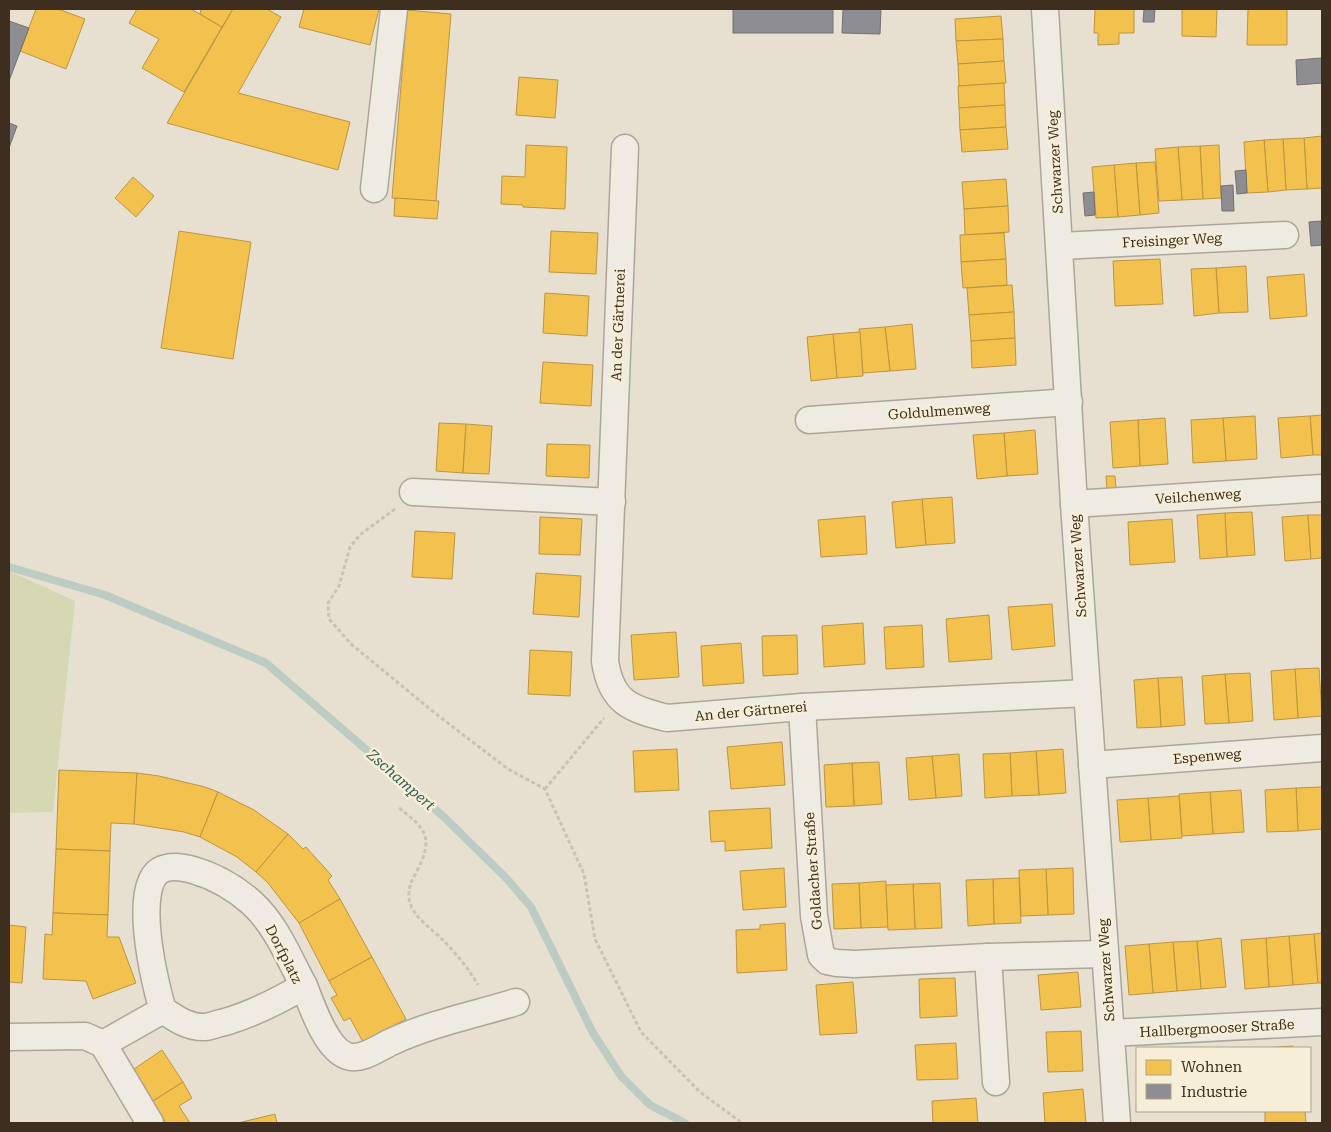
<svg xmlns="http://www.w3.org/2000/svg" width="1331" height="1132" viewBox="0 0 1331 1132" font-family="'Roboto Serif',serif">
<style>
.green{fill:#d6d7b3}
.homes{fill:#f2c14e;stroke:#bc9540}
.industry{fill:#8d8d92;stroke:#757070}
.lines{fill:none;stroke-linecap:round;stroke-linejoin:round}
.stream{stroke:#bcccc2;stroke-width:8}
.minor-casing{stroke:#ada599;stroke-width:29}
.path{stroke:#c8c2b9;stroke-width:3;stroke-dasharray:4 2.5;stroke-linecap:butt}
.minor{stroke:#efebe3;stroke-width:26}
.labels{text-anchor:middle;stroke-width:5;stroke-linejoin:round;paint-order:stroke}
.street-label{font-size:14px;fill:#3d2e20;stroke:#f7eed8}
.water-label{font-size:15px;font-style:italic;fill:#2f5d5a;stroke:#f7eed8}
</style>
<rect width="100%" height="100%" fill="#e7e0d1"/>
<path class="green" d="M9,571L75,601L53,812L9,813Z"/>
<g class="homes">
<path d="M36,9H58L85,19L66,69L20,51Z"/>
<path d="M137,9H191L222,27L184,92L142,68L159,39L129,23Z"/>
<path d="M201,9H233L222,27L200,14Z"/>
<path d="M233,9H267L281,17L238,93L350,122L338,170L167,123Z"/>
<path d="M304,9H379L370,45L299,27Z"/>
<path d="M1095,9H1134V33H1119V44L1098,45V33H1094Z"/>
<path d="M1182,9H1217L1216,37L1182,36Z"/>
<path d="M1248,9H1287V45H1247Z"/>
<path d="M407,10L451,14L436,201L392,198Z"/>
<path d="M1001,16L1003,39L956,41L955,19Z"/>
<path d="M1003,39L1004,61L958,64L956,41Z"/>
<path d="M1004,61L1006,83L959,86L958,64Z"/>
<path d="M519,77L558,80L555,118L516,115Z"/>
<path d="M1004,83L1005,105L959,108L958,86Z"/>
<path d="M1005,105L1006,127L960,130L959,108Z"/>
<path d="M1006,127L1008,149L962,152L960,130Z"/>
<path d="M1322,136V188L1307,189L1304,138Z"/>
<path d="M1304,138L1307,189L1286,190L1283,139Z"/>
<path d="M1283,139L1286,190L1268,192L1264,140Z"/>
<path d="M1264,140L1268,192L1247,193L1244,142Z"/>
<path d="M526,145L567,147L565,209L523,207V205L501,204L502,176L525,177Z"/>
<path d="M1219,145L1221,198L1203,199L1200,146Z"/>
<path d="M1200,146L1203,199L1182,200L1178,147Z"/>
<path d="M1178,147L1182,200L1159,201L1155,149Z"/>
<path d="M1155,162L1159,213L1140,215L1136,163Z"/>
<path d="M1136,163L1140,215L1118,217L1114,165Z"/>
<path d="M1114,165L1118,217L1096,218L1092,167Z"/>
<path d="M133,177L154,196L136,217L115,198Z"/>
<path d="M1006,179L1008,206L964,209L962,182Z"/>
<path d="M395,198L439,201L437,219L394,216Z"/>
<path d="M1008,206L1009,232L965,235L964,209Z"/>
<path d="M179,231L251,242L233,359L161,348Z"/>
<path d="M551,231L598,233L596,274L549,272Z"/>
<path d="M1004,233L1006,259L961,262L960,235Z"/>
<path d="M1006,259L1007,285L963,288L961,262Z"/>
<path d="M1160,259L1163,304L1115,306L1113,261Z"/>
<path d="M1246,266L1248,312L1219,313L1216,268Z"/>
<path d="M1216,268L1219,313L1194,316L1191,269Z"/>
<path d="M1304,274L1307,316L1270,319L1267,277Z"/>
<path d="M1012,285L1014,312L969,315L967,288Z"/>
<path d="M545,293L589,296L587,336L543,333Z"/>
<path d="M1014,312L1015,338L971,341L969,315Z"/>
<path d="M912,324L916,369L890,371L885,327Z"/>
<path d="M885,327L890,371L863,373L859,329Z"/>
<path d="M860,332L863,376L837,378L833,334Z"/>
<path d="M833,334L837,378L811,381L807,337Z"/>
<path d="M1015,338L1016,365L972,368L971,341Z"/>
<path d="M543,362L593,365L591,406L540,403Z"/>
<path d="M1322,415V455H1313L1310,416Z"/>
<path d="M1255,416L1257,459L1226,461L1223,418Z"/>
<path d="M1310,416L1313,455L1281,458L1278,418Z"/>
<path d="M1165,418L1168,464L1140,466L1138,420Z"/>
<path d="M1223,418L1226,461L1193,463L1191,420Z"/>
<path d="M1138,420L1140,466L1113,468L1110,422Z"/>
<path d="M439,423L466,424L463,473L436,471Z"/>
<path d="M466,424L492,426L489,474L463,473Z"/>
<path d="M1035,430L1038,474L1007,476L1004,433Z"/>
<path d="M1004,433L1007,476L977,479L973,435Z"/>
<path d="M547,444L590,445L589,478L546,476Z"/>
<path d="M1106,476H1115L1116,489L1107,490Z"/>
<path d="M952,497L955,543L926,545L922,499Z"/>
<path d="M922,499L926,545L896,548L892,502Z"/>
<path d="M1252,512L1255,555L1227,557L1225,513Z"/>
<path d="M1225,513L1227,557L1200,559L1197,515Z"/>
<path d="M1308,515L1311,559L1285,561L1282,517Z"/>
<path d="M1308,515H1322V558L1311,559Z"/>
<path d="M865,516L867,554L821,557L818,520Z"/>
<path d="M540,517L582,519L580,555L539,554Z"/>
<path d="M1172,519L1175,562L1130,565L1128,522Z"/>
<path d="M415,531L455,533L452,579L412,577Z"/>
<path d="M536,573L581,576L579,617L533,614Z"/>
<path d="M1052,604L1055,646L1012,650L1008,607Z"/>
<path d="M989,615L992,659L949,662L946,619Z"/>
<path d="M863,623L865,664L824,667L822,626Z"/>
<path d="M922,625L924,667L886,669L884,627Z"/>
<path d="M676,632L679,677L634,680L631,635Z"/>
<path d="M797,635L798,674L763,676L762,636Z"/>
<path d="M741,643L744,683L703,686L701,646Z"/>
<path d="M530,650L572,652L570,696L528,694Z"/>
<path d="M1319,668L1322,716L1298,718L1295,669Z"/>
<path d="M1295,669L1298,718L1274,720L1271,671Z"/>
<path d="M1250,673L1253,721L1229,723L1225,674Z"/>
<path d="M1225,674L1229,723L1205,724L1202,676Z"/>
<path d="M1182,677L1185,725L1161,727L1158,678Z"/>
<path d="M1158,678L1161,727L1137,728L1134,680Z"/>
<path d="M782,742L785,785L731,789L727,747Z"/>
<path d="M677,749L679,790L635,792L633,751Z"/>
<path d="M1063,749L1066,793L1039,795L1036,751Z"/>
<path d="M1036,751L1039,795L1012,796L1010,753Z"/>
<path d="M1010,753L1012,796L985,798L983,754Z"/>
<path d="M959,754L962,796L936,798L932,756Z"/>
<path d="M932,756L936,798L909,800L906,758Z"/>
<path d="M879,762L882,804L854,806L852,763Z"/>
<path d="M852,763L854,806L826,807L824,765Z"/>
<path d="M59,770L137,773L134,824L111,823L110,851L56,849Z"/>
<path d="M137,773L159,776L205,787L218,792L200,837L184,832L134,824Z"/>
<path d="M1322,787V829L1298,831L1296,788Z"/>
<path d="M1296,788L1298,831L1267,832L1265,790Z"/>
<path d="M1241,790L1244,832L1213,834L1210,792Z"/>
<path d="M218,792L254,810L288,834L256,872L237,857L200,837Z"/>
<path d="M1210,792L1213,834L1182,836L1179,794Z"/>
<path d="M1179,796L1182,838L1151,840L1148,798Z"/>
<path d="M1148,798L1151,840L1120,842L1117,800Z"/>
<path d="M770,808L772,848L725,851V841L711,842L709,811Z"/>
<path d="M288,834L303,849L306,847L332,876L328,880L340,899L299,923L268,883L256,872Z"/>
<path d="M56,849L110,851L108,915L53,913Z"/>
<path d="M784,868L786,907L743,910L740,871Z"/>
<path d="M1073,868L1074,914L1048,915L1046,869Z"/>
<path d="M1046,869L1048,915L1021,916L1019,870Z"/>
<path d="M1019,878L1021,923L994,924L993,879Z"/>
<path d="M993,879L994,924L968,926L966,880Z"/>
<path d="M886,881L888,927L861,928L859,883Z"/>
<path d="M859,883L861,928L834,929L832,884Z"/>
<path d="M940,883L942,928L915,929L913,884Z"/>
<path d="M913,884L915,929L888,930L886,885Z"/>
<path d="M340,899L372,957L329,981L299,923Z"/>
<path d="M53,913L108,915L107,937H119L136,983L93,999L86,981L43,979L45,934L52,935Z"/>
<path d="M785,923L787,970L737,973L736,930L760,929V925Z"/>
<path d="M9,925L26,927L22,983L9,982Z"/>
<path d="M1322,933V983H1318L1314,934Z"/>
<path d="M1314,934L1318,983L1293,985L1289,936Z"/>
<path d="M1289,936L1293,985L1269,987L1266,938Z"/>
<path d="M1221,938L1226,987L1201,989L1197,941Z"/>
<path d="M1266,938L1269,987L1245,989L1241,940Z"/>
<path d="M1197,941L1201,989L1177,991L1173,942Z"/>
<path d="M1173,942L1177,991L1153,993L1149,944Z"/>
<path d="M1149,944L1153,993L1129,995L1125,946Z"/>
<path d="M372,957L406,1019L363,1042L350,1018L344,1021L331,998L337,995L329,981Z"/>
<path d="M1078,972L1081,1007L1041,1010L1038,975Z"/>
<path d="M955,978L957,1016L920,1018L919,979Z"/>
<path d="M853,982L857,1033L820,1035L816,985Z"/>
<path d="M1081,1031L1083,1071L1048,1072L1046,1032Z"/>
<path d="M956,1043L958,1079L917,1080L915,1045Z"/>
<path d="M1293,1046V1048H1263Z"/>
<path d="M162,1050L183,1082L153,1101L134,1069Z"/>
<path d="M183,1082L192,1098L179,1106L190,1123H166L153,1101Z"/>
<path d="M1083,1089L1086,1123H1045L1043,1093Z"/>
<path d="M976,1098L978,1123H933L932,1101Z"/>
<path d="M1265,1111H1305L1306,1123H1265Z"/>
<path d="M275,1114L277,1123H238Z"/>
</g>
<g class="industry">
<rect x="733" y="9" width="100" height="24"/>
<path d="M843,9H881L880,34L842,33Z"/>
<path d="M1144,9H1155L1154,22H1143Z"/>
<path d="M9,21L29,28L9,81Z"/>
<path d="M1322,58V83L1297,85L1296,60Z"/>
<path d="M9,123L17,126L9,148Z"/>
<path d="M1246,170L1247,193L1237,194L1235,171Z"/>
<path d="M1233,185L1234,211H1222L1221,186Z"/>
<path d="M1094,192L1095,215L1085,216L1083,193Z"/>
<path d="M1321,221L1322,245L1311,246L1309,222Z"/>
</g>
<g class="lines">
<path class="stream" d="M9,567L105,595L266,663L444,817L508,880L531,907L593,1033L621,1076L650,1105L685,1123"/>
<defs>
<g id="minor">
<path d="M1045,9L1074,504L1117,1123"/>
<path d="M625,148L605,661C611,702 630,709 667,718L802,707L1087,693"/>
<path d="M374,189L394,9"/>
<path d="M1060,246L1285,235"/>
<path d="M809,420L1069,402"/>
<path d="M413,492L612,502"/>
<path d="M1074,504L1322,488"/>
<path d="M802,707L814,916L821,955L827,961L837,963L855,964L988,957L1105,954"/>
<path d="M1092,765L1322,748"/>
<path d="M988,957L996,1082"/>
<path d="M304,986C312,1006 326,1049 347,1056C361,1061 377,1049 389,1043C428,1024 474,1015 516,1002"/>
<path d="M1111,1033L1322,1022"/>
<path d="M9,1037L85,1036L103,1044L150,1123"/>
<path d="M103,1044L163,1010C176,1019 189,1028 206,1027C212,1026 219,1023 225,1022C253,1014 278,1001 304,986C289,958 276,925 252,903C235,888 214,876 193,870C183,867 173,865 163,869C130,881 155,985 163,1010"/>
</g>
</defs>
<use href="#minor" class="minor-casing"/>
<g class="path">
<path d="M395,509L361,534L350,547L339,586L328,603L329,619L351,644L436,714L508,769L545,789L584,874L595,939L641,1032L700,1092L742,1123"/>
<path d="M545,789L604,718"/>
<path d="M399,808C425,828 434,837 418,869C413,879 408,886 409,898C411,917 433,929 445,942C457,955 469,969 478,985"/>
</g>
<use href="#minor" class="minor"/>
</g>
<g class="labels">
<g class="street-label">
<text transform="translate(1055 162) rotate(-93)" y="5">Schwarzer Weg</text>
<text transform="translate(1172 240) rotate(-3)" y="5">Freisinger Weg</text>
<text transform="translate(618 325) rotate(-88)" y="5">An der Gärtnerei</text>
<text transform="translate(939 411) rotate(-4)" y="5">Goldulmenweg</text>
<text transform="translate(1198 496) rotate(-4)" y="5">Veilchenweg</text>
<text transform="translate(1078 566) rotate(-94)" y="5">Schwarzer Weg</text>
<text transform="translate(751 711) rotate(-5)" y="5">An der Gärtnerei</text>
<text transform="translate(1207 756) rotate(-5)" y="5">Espenweg</text>
<text transform="translate(813 871) rotate(-94)" y="5">Goldacher Straße</text>
<text transform="translate(284 954) rotate(63)" y="5">Dorfplatz</text>
<text transform="translate(1106 970) rotate(-94)" y="5">Schwarzer Weg</text>
<text transform="translate(1217 1028) rotate(-3)" y="5">Hallbergmooser Straße</text>
</g>
<g class="water-label">
<text transform="translate(401 780) rotate(41)" y="5">Zschampert</text>
</g>
</g>
<rect width="1331" height="1132" fill="none" stroke="#3d2e20" stroke-width="20"/>
<rect x="1136" y="1047" width="175" height="65" fill="#f7eed8" stroke="#ada18e"/>
<rect x="1146" y="1060" width="25" height="15" fill="#f2c14e" stroke="#ada18e"/>
<text x="1181" y="1072" font-size="15" fill="#3d2e20">Wohnen</text>
<rect x="1146" y="1084" width="25" height="15" fill="#8d8d92" stroke="#ada18e"/>
<text x="1181" y="1097" font-size="15" fill="#3d2e20">Industrie</text>
</svg>
